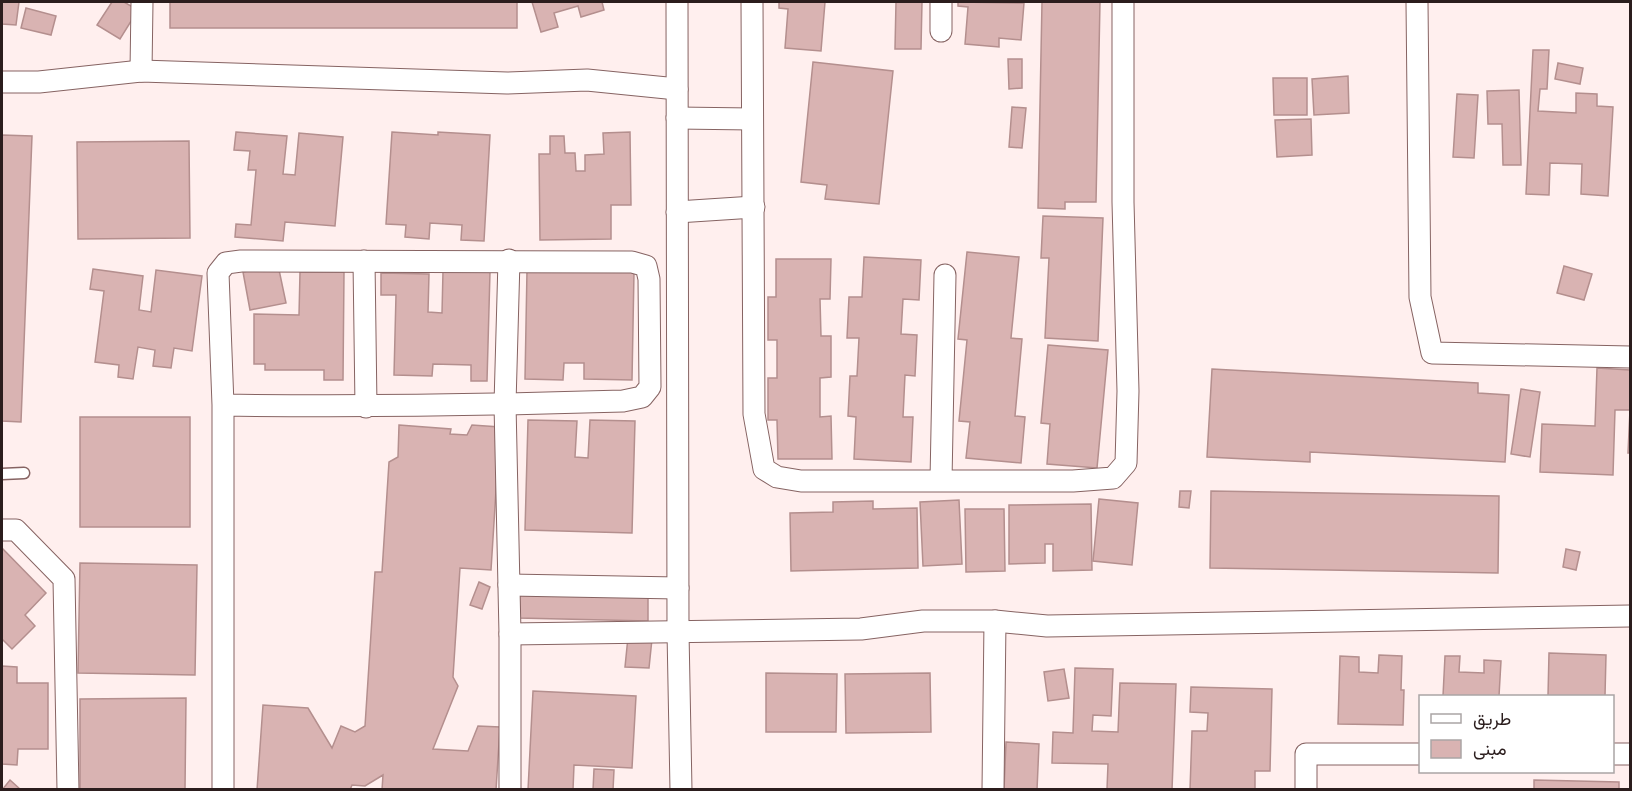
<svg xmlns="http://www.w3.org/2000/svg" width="1632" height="791" viewBox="0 0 1632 791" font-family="'IBM Plex Sans',Vazirmatn,sans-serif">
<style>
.building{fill:#d9b3b2;stroke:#b48f8e;stroke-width:1.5}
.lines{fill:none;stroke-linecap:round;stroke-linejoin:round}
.lane-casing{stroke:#866362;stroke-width:13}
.street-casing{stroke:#866362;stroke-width:23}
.lane{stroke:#fff;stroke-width:10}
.street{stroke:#fff;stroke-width:21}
</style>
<rect width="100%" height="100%" fill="#ffefee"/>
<g class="building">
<path d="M2,2H19L16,25L2,24Z"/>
<path d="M112,2H124L138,10L120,39L97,25Z"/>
<rect x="170" y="2" width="347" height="26"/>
<path d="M532,2H602L604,10L581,17L578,6L554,13L558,27L541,32Z"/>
<path d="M779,2H825L821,51L785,48L788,9L779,8Z"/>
<path d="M896,2H922L921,49H895Z"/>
<path d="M958,2L1024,3L1021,40L999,38V47L965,44L968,7L958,6Z"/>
<path d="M1042,2H1100L1096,202H1065V209L1038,208Z"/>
<path d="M26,8L56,16L51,35L21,28Z"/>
<path d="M1533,50H1549L1547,89H1540L1538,111L1576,113V93L1597,94V106L1613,107L1608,196L1581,194L1582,164L1550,163L1549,195L1526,194Z"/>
<path d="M1008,59H1022V88L1009,89Z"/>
<path d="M813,62L893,71L879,204L825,199L827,185L801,182Z"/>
<path d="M1558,63L1583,68L1580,84L1555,79Z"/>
<path d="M1348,76L1349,113L1314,115L1312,79Z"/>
<path d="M1273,78H1307V115H1274Z"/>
<path d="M1519,90L1521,165H1503L1502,124H1488L1487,91Z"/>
<path d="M1457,94L1478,95L1474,158L1453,157Z"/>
<path d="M1012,107L1026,108L1022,148L1009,147Z"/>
<path d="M1311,119L1312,155L1277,157L1275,120Z"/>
<path d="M236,132L287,136L283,174L295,175L299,133L343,137L335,226L285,222L283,241L235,237L236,224L251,225L256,170H248L250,151L234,150Z"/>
<path d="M392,132L438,135V132L490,135L484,241L461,240L462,225L430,223L429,239L405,237L406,225L386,224Z"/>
<path d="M630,132L631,205H611V239L540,240L539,154H550V136H564L565,153H575L576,171H585V155L604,154L603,133Z"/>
<path d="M2,135L32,136L21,422L2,421Z"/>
<path d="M189,141L190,238L78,239L77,142Z"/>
<path d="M1043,216L1103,218L1098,341L1045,338L1049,258H1041Z"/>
<path d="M967,252L1019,257L1011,338L1022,339L1015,416L1025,417L1021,463L966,458L970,422L959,421L967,340L958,339Z"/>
<path d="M864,257L921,260L919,300L903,299L901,334L917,335L915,376L905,375L903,417H913L911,462L854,459L856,417L848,416L850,376H857L859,338H847L849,297H862Z"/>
<path d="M776,259H831L830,299H820L821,336H831V377L820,378V417L831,416L832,459H778L777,420H768V378H777V340H768V297H776Z"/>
<path d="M278,265L286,303L250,310L243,272Z"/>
<path d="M1564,266L1592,274L1584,300L1557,293Z"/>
<path d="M93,269L143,276L139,310L151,312L156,270L202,276L192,351L174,348L171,368L153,366L155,350L138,347L133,379L118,377L119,365L95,362L104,291L90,289Z"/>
<path d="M527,270L634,272L632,380L584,379V363H564L563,380L525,379Z"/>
<path d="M443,271L490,272L487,381H471V365L433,364L432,376L394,375L396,295H381V273L429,274L428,312L442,313Z"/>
<path d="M300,272H344L343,380H324V370H265V364H254V314L299,315Z"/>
<path d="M1048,345L1108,350L1097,468L1047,464L1050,424L1041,423Z"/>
<path d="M1597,368L1630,370V453H1628L1630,410H1615L1613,475L1540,472L1542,424L1595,426Z"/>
<path d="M1212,369L1478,383V393L1509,395L1505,462L1310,452V462L1207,457Z"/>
<path d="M1521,389L1540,392L1530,457L1511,454Z"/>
<rect x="80" y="417" width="110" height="110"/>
<path d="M528,420L577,421L575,457L588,458L590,420L635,421L632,533L525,530Z"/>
<path d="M399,425L451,429L450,434L467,435L472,425L500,427L491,570L460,568L453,677L458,686L433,749L468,751L478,726L500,727L496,790H382L383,775L365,786L352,785L350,790H257L263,705L308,708L332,748L341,726L355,732L365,726L375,572H382L389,462L398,457Z"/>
<path d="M1180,491H1191L1189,508L1179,507Z"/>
<path d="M1211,491L1499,496L1498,573L1210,568Z"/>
<path d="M1099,499L1138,503L1132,565L1093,561Z"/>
<path d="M959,500L962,564L923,566L920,502Z"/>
<path d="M873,501V509L917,508L918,568L791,571L790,513L833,512V502Z"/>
<path d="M1091,504L1092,570L1053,571V544H1045V563L1009,564V505Z"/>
<path d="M965,509H1004L1005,571L966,572Z"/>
<path d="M2,548L46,593L25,615L35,626L12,649L2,639Z"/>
<path d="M1566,549L1580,552L1576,570L1563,567Z"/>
<path d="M80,563L197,565L195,675L78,673Z"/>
<path d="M479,582L490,587L482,609L470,605Z"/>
<path d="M518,594L648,597V621L518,618Z"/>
<path d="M628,637L652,639L649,668L625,667Z"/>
<path d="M1549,653L1606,655L1605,696H1548Z"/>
<path d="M1379,655L1402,656L1401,690H1404L1403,725L1338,724L1340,656L1359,657V672L1378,673Z"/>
<path d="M1445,656H1460L1459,672L1484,673V660L1501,661L1499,696H1443Z"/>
<path d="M2,666L17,667V683H48V749H18L17,765L2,764Z"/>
<path d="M1075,668L1113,669L1111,716L1093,715L1092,731L1118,732L1120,683L1176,684L1172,790L1107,789L1108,764L1052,763L1053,732L1073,733Z"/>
<path d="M1064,669L1069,698L1048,701L1044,672Z"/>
<path d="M766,673L837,674L836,732H766Z"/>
<path d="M930,673L931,732L846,733L845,674Z"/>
<path d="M1191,687L1272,689L1270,771H1255V790H1190L1192,731H1207L1208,713L1190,712Z"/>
<path d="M533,691L636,696L632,768L574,765L573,790H528Z"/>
<path d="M186,698L185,790H80V699Z"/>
<path d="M1006,742L1039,744L1037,790L1004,789Z"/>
<path d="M594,769L614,770L613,790H593Z"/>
<path d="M10,780L21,790H2Z"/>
<path d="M1534,780L1619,782V790H1534Z"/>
</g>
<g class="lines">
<defs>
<path id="lane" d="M2,474L24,473"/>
<g id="street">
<path d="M677,2L678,632L681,790"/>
<path d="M752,2L754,414L764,469L777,477L801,481H1073L1113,478L1126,463L1128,391L1123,202V2"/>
<path d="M1417,2L1420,297L1432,353L1630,357"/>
<path d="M941,31V2"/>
<path d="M141,71L142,2"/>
<path d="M2,82H39L141,71L507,83L587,80L677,89"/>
<path d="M677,118L752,119"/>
<path d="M677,212L754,207"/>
<path d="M509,260L505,404L510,634V790"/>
<path d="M364,261L366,407"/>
<path d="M223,405C356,407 490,405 623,401L642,397L650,387L649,279L646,266L632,262L241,261L226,263L218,273L223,405V790"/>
<path d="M941,480L945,275"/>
<path d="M2,530H16L64,579L68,790"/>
<path d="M509,585L678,588"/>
<path d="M510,634L861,629L923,621H995L1047,626L1630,616"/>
<path d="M1612,754H1630"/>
<path d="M993,790L995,621"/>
<path d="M1306,790V754H1420"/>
</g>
</defs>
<use href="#lane" class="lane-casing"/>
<use href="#street" class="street-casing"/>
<use href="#lane" class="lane"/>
<use href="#street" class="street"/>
</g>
<rect width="1632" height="791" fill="none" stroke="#2b1d1d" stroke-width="6"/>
<rect x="1419" y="695" width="195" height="78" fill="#ffffff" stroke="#aaa5a5" stroke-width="1.5"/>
<rect x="1431" y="714" width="30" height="9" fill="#ffffff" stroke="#aaa5a5" stroke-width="1.5"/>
<text x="1473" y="725" font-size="18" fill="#2b1d1d">طريق</text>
<rect x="1431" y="740" width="30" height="18" fill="#d9b3b2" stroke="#aaa5a5" stroke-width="1.5"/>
<text x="1473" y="755" font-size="18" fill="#2b1d1d">مبنى</text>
</svg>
